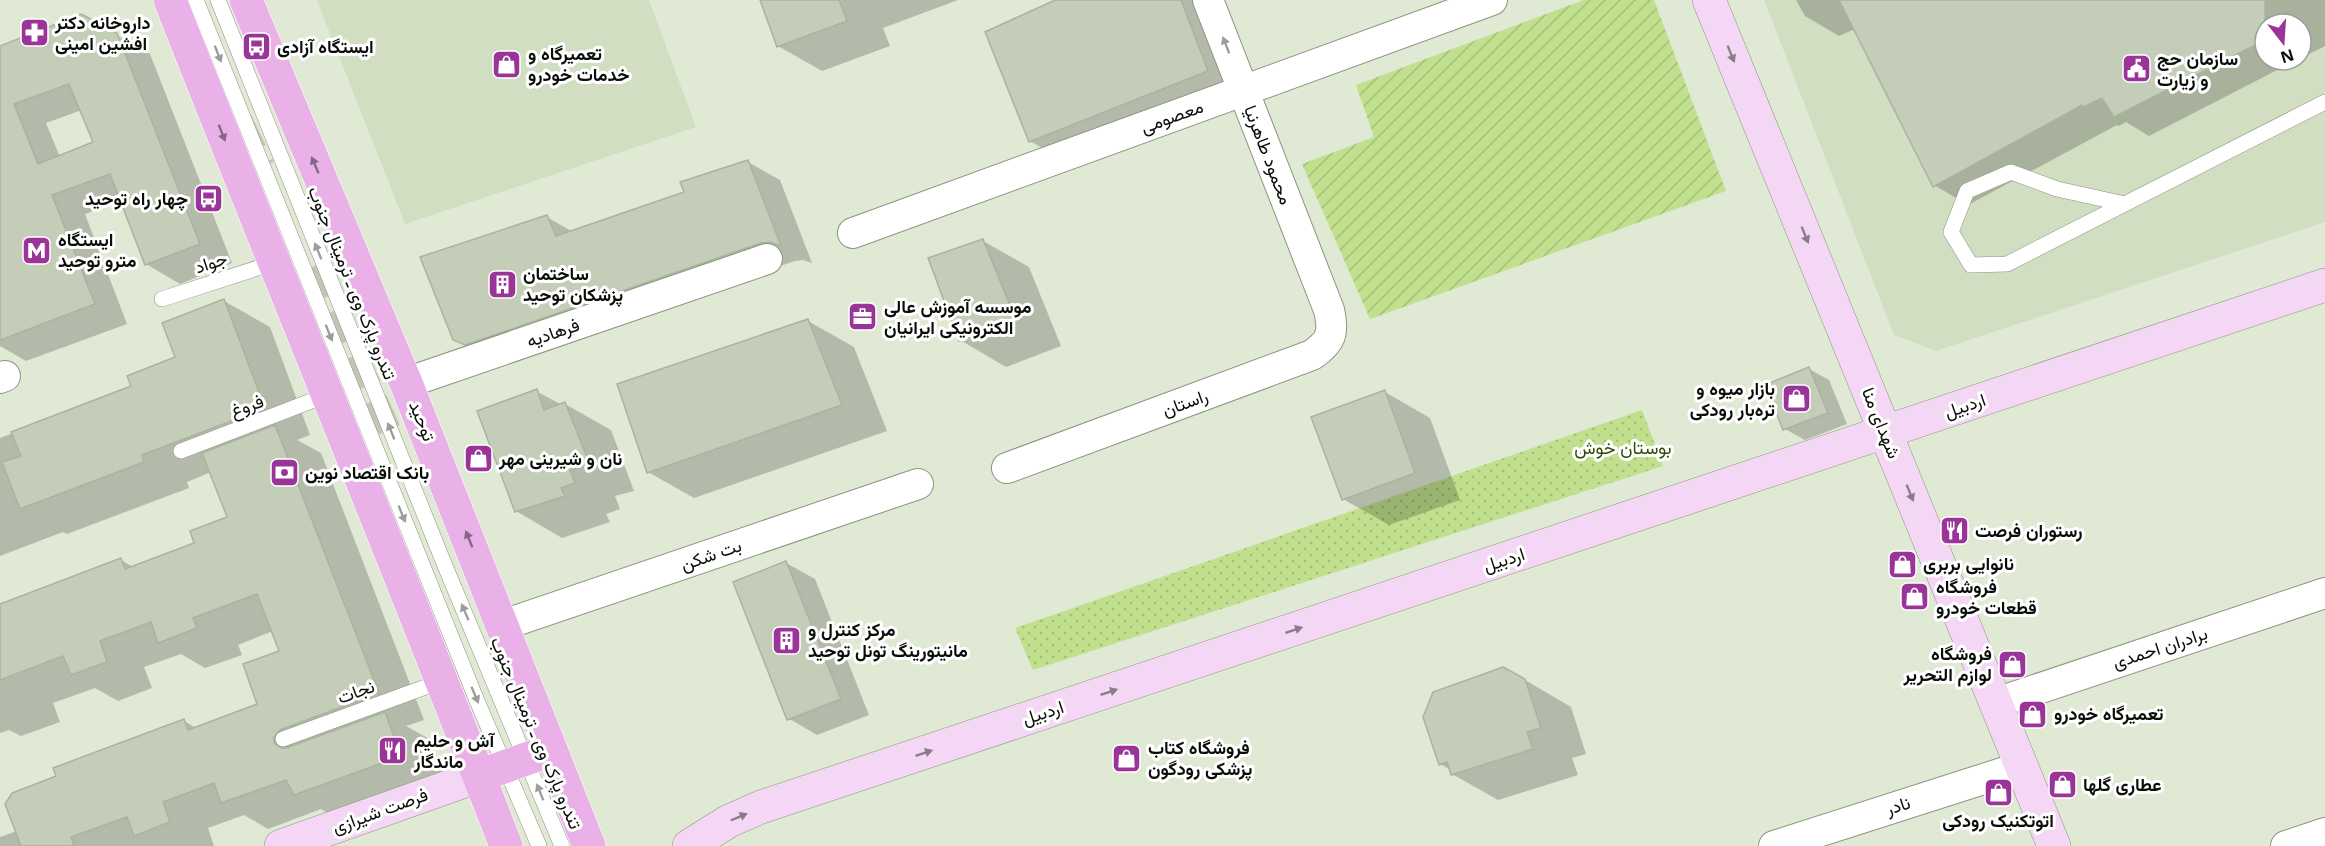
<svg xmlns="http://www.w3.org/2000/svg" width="2325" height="846" viewBox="0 0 2325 846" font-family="'Noto Sans',Vazirmatn,sans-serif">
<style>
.built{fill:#d2dec2;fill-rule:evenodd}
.grass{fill:url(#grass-dots)}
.garden{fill:url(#garden-furrows)}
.shadow{fill:#0003;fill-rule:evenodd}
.building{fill:#c4cdb8;stroke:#aab39e;stroke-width:1.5;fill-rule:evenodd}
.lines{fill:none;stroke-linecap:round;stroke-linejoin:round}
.highway-tunnel{stroke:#c0c8b5;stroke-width:33;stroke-dasharray:33 16;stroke-linecap:butt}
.lane-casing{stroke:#8c9481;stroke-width:16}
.street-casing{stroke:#8c9481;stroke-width:32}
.secondary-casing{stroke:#8c9481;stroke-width:34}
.primary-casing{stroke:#fff;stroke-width:34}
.lane{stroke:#fff;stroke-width:15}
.street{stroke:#fff;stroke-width:30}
.secondary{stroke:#f4d7f4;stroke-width:33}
.primary{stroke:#eab0e8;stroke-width:33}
.oneway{fill:#9d9e9c}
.oneway2{fill:#8b7c89}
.oneway3{fill:#856783}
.labels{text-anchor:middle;stroke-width:6;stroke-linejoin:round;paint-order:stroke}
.poi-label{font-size:18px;font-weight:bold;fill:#0a0d07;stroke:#fff;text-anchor:start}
.street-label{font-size:18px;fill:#0a0d07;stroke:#fff}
.park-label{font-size:18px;fill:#344708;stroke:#fff}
</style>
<defs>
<pattern id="grass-dots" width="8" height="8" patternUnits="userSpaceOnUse" patternTransform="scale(1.5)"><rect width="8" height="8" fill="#c0e08e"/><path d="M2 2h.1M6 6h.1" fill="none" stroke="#a4bf79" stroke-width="1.8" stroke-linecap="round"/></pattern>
<pattern id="garden-furrows" width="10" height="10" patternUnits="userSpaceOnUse" patternTransform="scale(1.5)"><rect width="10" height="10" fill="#c0e08e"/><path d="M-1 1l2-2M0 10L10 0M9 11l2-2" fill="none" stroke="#a4bf79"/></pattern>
</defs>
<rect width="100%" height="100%" fill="#e0e9d4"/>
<g class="built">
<path d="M317,0H649L696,127L405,224Z"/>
<path d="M1764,0H2325V222L1936,351L1894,335ZM2265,24H2301V60H2265Z"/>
</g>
<path class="grass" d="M1642,410L1663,466L1033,670L1015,628Z"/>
<path class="garden" d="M1584,0H1654L1726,191L1370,319L1302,164L1374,137L1356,85Z"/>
<g class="shadow">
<path d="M761,0H958L883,28L890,46L822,71L778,46Z"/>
<path d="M1062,0H1211L1247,94L1070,164L1030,141Z"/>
<path d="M1796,0H2325V46L2301,58V24H2265V60H2297L2149,136L2126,122L2119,126L2117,125L1968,205L1934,185L1855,29L1839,36L1805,16Z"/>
<path d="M116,35L150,54L232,263L180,284L146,264L122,201L85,214L127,324L26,361L0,346V58ZM82,110L95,143L60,157L46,123Z"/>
<path d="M748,162L780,180L812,263L803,260L795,261L498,362L454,339L547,217L573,232L686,193Z"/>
<path d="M983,241L1029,267L1061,346L1006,367L960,340Z"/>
<path d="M224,301L270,327L310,435L297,440L321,453L424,720L406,726L431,740L446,782L341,821L321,809L268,829L244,815L208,828L214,846H0V837L17,831L58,777L184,721L196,728L259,705L281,652L273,631L238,645L242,655L205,668L181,654L144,667L152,688L118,701L95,688L53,703L60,722L21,736L9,730L0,733V605L121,560L133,567L196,544L229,518L211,472L187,482L189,488L67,534L63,532L0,556V438L133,387L177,358Z"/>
<path d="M808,321L854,347L887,431L694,498L648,472Z"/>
<path d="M1809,369L1829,380L1847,424L1805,440L1785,429Z"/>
<path d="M536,391L562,405L565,404L611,430L634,491L615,496L620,509L606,514L610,522L562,538L516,511Z"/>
<path d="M1385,392L1430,418L1460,500L1389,525L1343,499Z"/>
<path d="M786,563L815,579L869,715L817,735L788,718Z"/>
<path d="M1525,680L1571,707L1586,754L1572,758L1578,775L1498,800L1452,774L1451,770L1440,764Z"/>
</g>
<g class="building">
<path d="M760,0H839L847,21L777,47Z"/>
<path d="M1055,0H1181L1208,71L1029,142L985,32Z"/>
<path d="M1839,0H2265V40L2114,117L2102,98L2083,107L2082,105L1933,187Z"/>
<path d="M81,14L117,33L200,244L145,265L110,174L52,195L95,304L0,340V46ZM69,84L93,142L38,164L14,104Z"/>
<path d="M748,160L781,246L770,242L761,243L465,345L453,340L420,257L547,215L556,236L684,192L680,182Z"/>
<path d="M983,239L1016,320L959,341L928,258Z"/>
<path d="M224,299L265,408L142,455L144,462L20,509L2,462L21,456L11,432L131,386L127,376L175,357L162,323Z"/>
<path d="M808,319L842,405L647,473L617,384Z"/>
<path d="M1809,367L1828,413L1783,430L1765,385Z"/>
<path d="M537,389L544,410L565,402L590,465L570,470L575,483L561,488L565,496L515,512L477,411Z"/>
<path d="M1385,390L1415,473L1342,500L1311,417Z"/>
<path d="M275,425L379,693L280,730L274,737V743L281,748H286L385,712L401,756L294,795L286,780L221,803L214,783L163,802L170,822L134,836L127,817L71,837L74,846H21L5,804L12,793L56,776L53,768L184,719L188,730L257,704L243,664L279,651L257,594L193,618L197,628L158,643L151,622L100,641L107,662L71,675L63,656L0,680V604L121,558L125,569L194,543L190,531L227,517L202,453Z"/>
<path d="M786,561L841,699L787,720L733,582Z"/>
<path d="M1503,667L1525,679L1541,728L1527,732L1533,749L1451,775L1447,762L1439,765L1423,717L1433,692Z"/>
</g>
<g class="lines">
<g class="highway-tunnel">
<path d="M215,78L259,169"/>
<path d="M308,269L354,363L387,437"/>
</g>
<defs>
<g id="lane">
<path d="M196,0L475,696L539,846"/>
<path d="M218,0L443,561L562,846"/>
<path d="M2125,204L2057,189L2011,172L1967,191L1951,232L1971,265L2007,264L2325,102"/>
<path d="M162,299L273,263"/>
<path d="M181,451L327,395"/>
<path d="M283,739L442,681"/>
</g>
<g id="street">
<path d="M853,233L1492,0"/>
<path d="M0,378L5,376"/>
<path d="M406,383L767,259"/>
<path d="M1007,468L1312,355C1332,341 1334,333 1329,310L1208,0"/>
<path d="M503,625L918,484"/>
<path d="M1996,703L2325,593"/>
<path d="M1774,846L2021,767"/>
<path d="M2286,846L2325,833"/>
</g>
<g id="secondary">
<path d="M1709,0L2054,846"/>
<path d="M281,846L479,776"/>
<path d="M689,846L729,821L761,807L2325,285"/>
</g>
<g id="primary">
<path d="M170,0C281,283 397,563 506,846"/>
<path d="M246,0L406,383L589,846"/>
<path d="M479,776L551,750"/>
</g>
</defs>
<use href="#lane" class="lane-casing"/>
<use href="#street" class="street-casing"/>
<use href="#secondary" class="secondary-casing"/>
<use href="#primary" class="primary-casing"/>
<use href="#lane" class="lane"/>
<use href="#street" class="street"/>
<use href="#secondary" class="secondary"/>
<use href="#primary" class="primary"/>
</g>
<defs><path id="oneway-solid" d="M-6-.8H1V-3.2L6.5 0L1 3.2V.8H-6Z" transform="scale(1.5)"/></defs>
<g class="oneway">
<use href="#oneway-solid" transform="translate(1226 45) rotate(-111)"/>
<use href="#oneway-solid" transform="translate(218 54) rotate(69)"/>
<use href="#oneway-solid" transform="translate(318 251) rotate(-112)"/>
<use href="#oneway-solid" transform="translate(329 333) rotate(68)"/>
<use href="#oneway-solid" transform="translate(391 431) rotate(-112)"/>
<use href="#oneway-solid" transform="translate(402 514) rotate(68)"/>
<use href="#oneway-solid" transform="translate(465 612) rotate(-113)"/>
<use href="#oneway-solid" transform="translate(475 695) rotate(67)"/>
<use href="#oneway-solid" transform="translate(540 792) rotate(-112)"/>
</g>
<g class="oneway2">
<use href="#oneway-solid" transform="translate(1731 54) rotate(68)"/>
<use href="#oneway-solid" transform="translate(1805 235) rotate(68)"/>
<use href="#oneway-solid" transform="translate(1910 493) rotate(68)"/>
<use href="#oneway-solid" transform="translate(1294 630) rotate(-18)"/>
<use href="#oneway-solid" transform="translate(1109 692) rotate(-18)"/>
<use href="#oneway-solid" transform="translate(924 753) rotate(-18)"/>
<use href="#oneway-solid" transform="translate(739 817) rotate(-23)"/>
</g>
<g class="oneway3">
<use href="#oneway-solid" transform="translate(222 133) rotate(69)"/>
<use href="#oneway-solid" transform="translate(315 165) rotate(-113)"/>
<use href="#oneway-solid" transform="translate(469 539) rotate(-112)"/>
</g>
<defs>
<symbol id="pharmacy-square" viewBox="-11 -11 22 22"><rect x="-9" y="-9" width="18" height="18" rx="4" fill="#9a3498" stroke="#fff"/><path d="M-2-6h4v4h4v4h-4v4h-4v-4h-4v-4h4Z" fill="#fff"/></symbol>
<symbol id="bus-square" viewBox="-11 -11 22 22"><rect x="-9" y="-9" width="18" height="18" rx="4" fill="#9a3498" stroke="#fff"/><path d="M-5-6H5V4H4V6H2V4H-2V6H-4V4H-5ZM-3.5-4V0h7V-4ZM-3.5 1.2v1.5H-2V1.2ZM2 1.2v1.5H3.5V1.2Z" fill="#fff"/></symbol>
<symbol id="shop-square" viewBox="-11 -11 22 22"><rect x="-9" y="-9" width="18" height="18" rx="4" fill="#9a3498" stroke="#fff"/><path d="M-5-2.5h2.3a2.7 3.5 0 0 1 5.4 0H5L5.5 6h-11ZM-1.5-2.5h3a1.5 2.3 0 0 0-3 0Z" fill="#fff"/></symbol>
<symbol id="civic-square" viewBox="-11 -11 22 22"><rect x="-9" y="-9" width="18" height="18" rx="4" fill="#9a3498" stroke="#fff"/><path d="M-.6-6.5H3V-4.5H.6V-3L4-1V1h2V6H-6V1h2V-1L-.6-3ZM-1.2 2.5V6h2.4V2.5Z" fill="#fff"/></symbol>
<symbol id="metro-square" viewBox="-11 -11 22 22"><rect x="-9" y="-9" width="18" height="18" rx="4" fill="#9a3498" stroke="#fff"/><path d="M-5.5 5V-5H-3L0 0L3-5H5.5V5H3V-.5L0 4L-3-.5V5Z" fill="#fff"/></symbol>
<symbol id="building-square" viewBox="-11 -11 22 22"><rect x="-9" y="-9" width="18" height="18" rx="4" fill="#9a3498" stroke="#fff"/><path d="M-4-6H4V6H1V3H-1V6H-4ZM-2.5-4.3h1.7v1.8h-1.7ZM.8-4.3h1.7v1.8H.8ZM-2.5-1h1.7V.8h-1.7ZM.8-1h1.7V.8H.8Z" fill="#fff"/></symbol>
<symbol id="office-square" viewBox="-11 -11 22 22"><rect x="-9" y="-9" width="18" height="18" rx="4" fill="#9a3498" stroke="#fff"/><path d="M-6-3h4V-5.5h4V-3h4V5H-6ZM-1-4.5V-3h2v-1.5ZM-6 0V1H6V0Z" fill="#fff"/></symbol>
<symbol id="bank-square" viewBox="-11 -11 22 22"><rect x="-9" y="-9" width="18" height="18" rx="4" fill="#9a3498" stroke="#fff"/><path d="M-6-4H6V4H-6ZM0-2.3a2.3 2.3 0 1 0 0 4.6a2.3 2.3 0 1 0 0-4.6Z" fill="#fff"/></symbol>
<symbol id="restaurant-square" viewBox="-11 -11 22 22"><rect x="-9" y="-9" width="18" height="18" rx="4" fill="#9a3498" stroke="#fff"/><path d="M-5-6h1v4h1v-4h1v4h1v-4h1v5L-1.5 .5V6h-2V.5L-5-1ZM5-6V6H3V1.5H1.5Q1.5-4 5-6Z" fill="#fff"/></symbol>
</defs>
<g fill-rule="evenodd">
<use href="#pharmacy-square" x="18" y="16" width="33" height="33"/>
<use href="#bus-square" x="240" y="30" width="33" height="33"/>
<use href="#shop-square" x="490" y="48" width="33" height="33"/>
<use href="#civic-square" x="2120" y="52" width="33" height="33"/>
<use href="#bus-square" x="192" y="182" width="33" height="33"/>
<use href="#metro-square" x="20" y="234" width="33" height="33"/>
<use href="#building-square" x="486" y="268" width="33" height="33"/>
<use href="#office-square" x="846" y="300" width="33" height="33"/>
<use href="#shop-square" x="1780" y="382" width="33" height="33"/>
<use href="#shop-square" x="462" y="442" width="33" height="33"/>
<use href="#bank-square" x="268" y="456" width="33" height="33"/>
<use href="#restaurant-square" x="1938" y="514" width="33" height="33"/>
<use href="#shop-square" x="1886" y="548" width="33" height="33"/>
<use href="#shop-square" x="1898" y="580" width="33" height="33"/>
<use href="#building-square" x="770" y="624" width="33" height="33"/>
<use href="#shop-square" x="1996" y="648" width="33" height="33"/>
<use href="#shop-square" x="2016" y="698" width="33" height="33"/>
<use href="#restaurant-square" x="376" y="734" width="33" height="33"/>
<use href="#shop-square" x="1110" y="742" width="33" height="33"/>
<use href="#shop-square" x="2046" y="768" width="33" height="33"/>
<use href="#shop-square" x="1982" y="776" width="33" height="33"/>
</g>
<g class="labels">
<g class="poi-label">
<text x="55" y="29">داروخانه دکتر<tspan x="55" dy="21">افشین امینی</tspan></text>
<text x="277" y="53">ایستگاه آزادی</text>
<text x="528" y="60">تعمیرگاه و<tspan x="528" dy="21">خدمات خودرو</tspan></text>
<text x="2157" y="65">سازمان حج<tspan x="2157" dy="21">و زیارت</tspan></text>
<text x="188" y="205" text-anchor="end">چهار راه توحید</text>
<text x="58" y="246">ایستگاه<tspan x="58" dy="21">مترو توحید</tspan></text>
<text x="523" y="280">ساختمان<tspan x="523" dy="21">پزشکان توحید</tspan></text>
<text x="884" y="313">موسسه آموزش عالی<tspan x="884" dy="21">الکترونیکی ایرانیان</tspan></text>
<text x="1775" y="395" text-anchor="end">بازار میوه و<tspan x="1775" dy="21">تره‌بار رودکی</tspan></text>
<text x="499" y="465">نان و شیرینی مهر</text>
<text x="305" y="479">بانک اقتصاد نوین</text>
<text x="1975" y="537">رستوران فرصت</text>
<text x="1923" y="570">نانوایی بربری</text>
<text x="1936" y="593">فروشگاه<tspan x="1936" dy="21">قطعات خودرو</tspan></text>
<text x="808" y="636">مرکز کنترل و<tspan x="808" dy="21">مانیتورینگ تونل توحید</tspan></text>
<text x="1992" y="660" text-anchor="end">فروشگاه<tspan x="1992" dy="21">لوازم التحریر</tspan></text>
<text x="2054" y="720">تعمیرگاه خودرو</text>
<text x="414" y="747">آش و حلیم<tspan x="414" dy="21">ماندگار</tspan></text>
<text x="1148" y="754">فروشگاه کتاب<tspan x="1148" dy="21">پزشکی رودگون</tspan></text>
<text x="2083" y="791">عطاری گلها</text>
<text x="1998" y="827" text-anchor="middle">اتوتکنیک رودکی</text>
</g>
<g class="street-label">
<text transform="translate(1172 117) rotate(-20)" y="6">معصومی</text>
<text transform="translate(1268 155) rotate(69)" y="6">محمود طاهرنیا</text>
<text transform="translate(211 263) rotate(-18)" y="6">جواد</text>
<text transform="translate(352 283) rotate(68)" y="6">تندرو پارک وی ـ ترمینال جنوب</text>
<text transform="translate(553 333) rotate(-19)" y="6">فرهادیه</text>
<text transform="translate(1185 403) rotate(-20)" y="6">راستان</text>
<text transform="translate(247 406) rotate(-20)" y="6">فروغ</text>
<text transform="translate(1965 406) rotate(-19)" y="6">اردبیل</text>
<text transform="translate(422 421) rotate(68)" y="6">توحید</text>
<text transform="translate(1881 423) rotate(68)" y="6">شهدای منا</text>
<text transform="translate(711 555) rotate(-19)" y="6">بت شکن</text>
<text transform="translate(1504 560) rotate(-18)" y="6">اردبیل</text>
<text transform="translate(2160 648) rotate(-18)" y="6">برادران احمدی</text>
<text transform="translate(356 692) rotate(-20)" y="6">نجات</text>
<text transform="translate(1043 713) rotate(-18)" y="6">اردبیل</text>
<text transform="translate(536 733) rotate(67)" y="6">تندرو پارک وی ـ ترمینال جنوب</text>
<text transform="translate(1898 806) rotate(-18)" y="6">نادر</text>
<text transform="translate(380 811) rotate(-20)" y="6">فرصت شیرازی</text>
</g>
<g class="park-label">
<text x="1623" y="454">بوستان خوش</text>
</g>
</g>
<g transform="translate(2283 42) rotate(163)"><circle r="28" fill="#ffffff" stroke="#9d9e9c" stroke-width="1.5"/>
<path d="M0-4.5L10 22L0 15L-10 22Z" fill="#9a3498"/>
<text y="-9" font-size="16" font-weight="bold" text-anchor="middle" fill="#0a0d07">N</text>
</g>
</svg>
